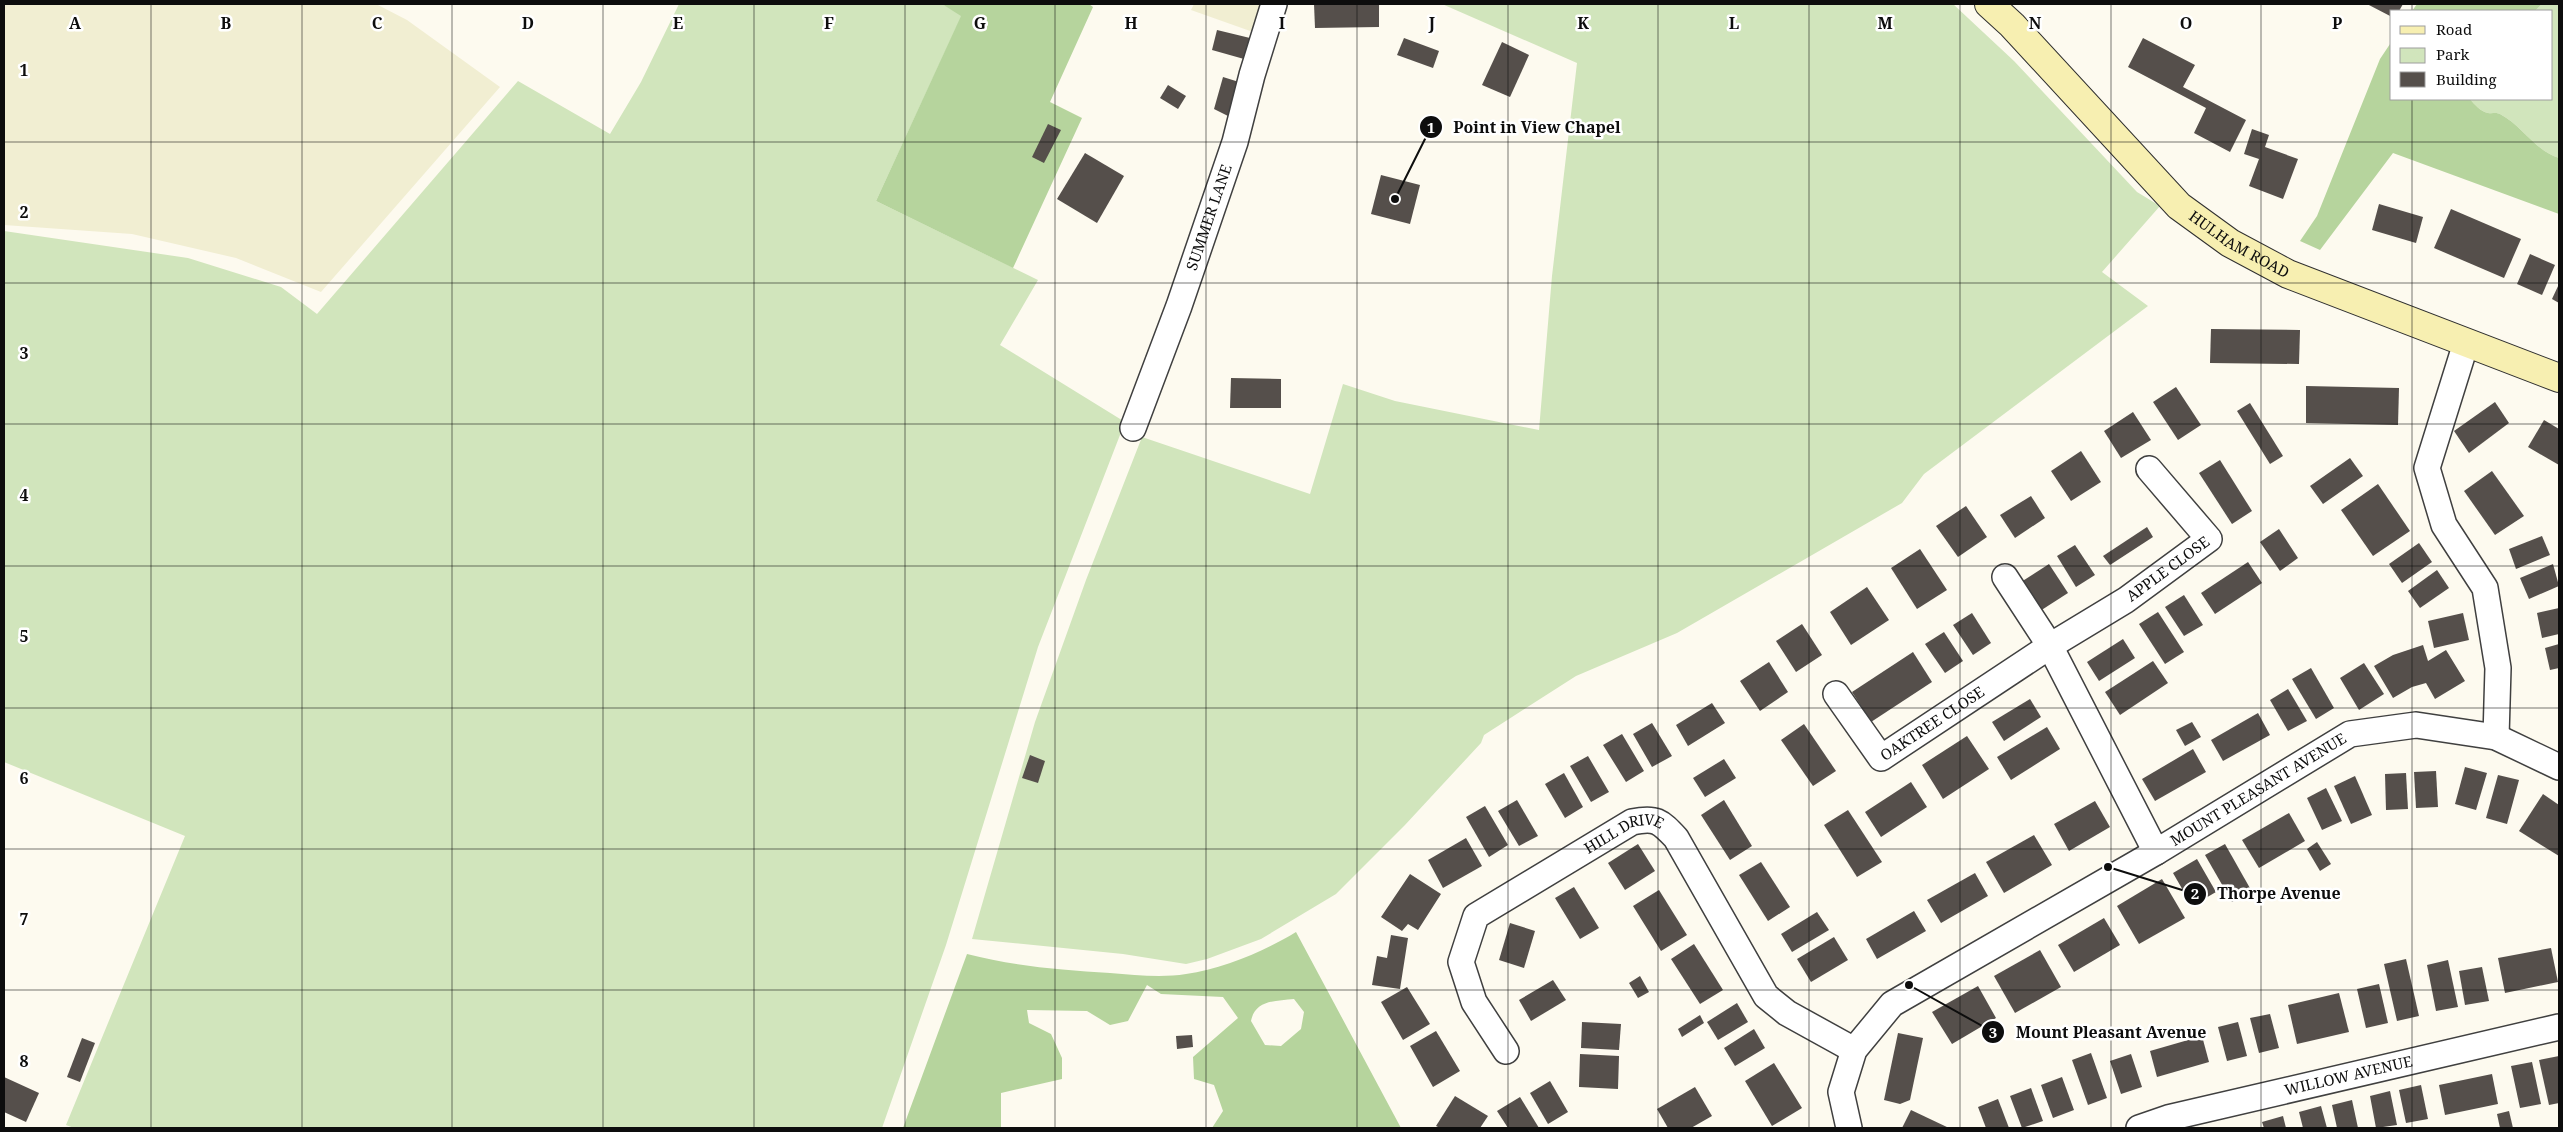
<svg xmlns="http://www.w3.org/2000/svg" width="2563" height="1132" viewBox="0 0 2563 1132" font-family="'Noto Serif',serif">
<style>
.farmland{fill:#f1eed2}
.green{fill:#d1e5bc}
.forest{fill:#b6d49d;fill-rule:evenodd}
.building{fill:#554f4b}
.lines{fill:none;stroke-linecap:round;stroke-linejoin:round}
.street-casing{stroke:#404040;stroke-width:28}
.secondary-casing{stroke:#2f2f2f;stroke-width:30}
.street{stroke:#fff;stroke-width:25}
.secondary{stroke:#f7efb1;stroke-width:28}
.grid{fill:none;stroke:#0d0d0d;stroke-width:1;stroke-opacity:0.55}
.labels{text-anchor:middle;stroke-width:5;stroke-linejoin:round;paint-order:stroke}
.street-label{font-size:15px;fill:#0d0d0d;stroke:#fff}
.grid-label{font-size:16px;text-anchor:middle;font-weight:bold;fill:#0d0d0d;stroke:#fff;stroke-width:5;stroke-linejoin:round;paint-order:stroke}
.leader{fill:none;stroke:#0d0d0d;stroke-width:2}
.callout-dot{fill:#0d0d0d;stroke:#fff;stroke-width:2}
.mark-label{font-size:15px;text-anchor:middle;font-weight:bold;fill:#fff}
.callout-label{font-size:16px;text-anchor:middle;font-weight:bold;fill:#0d0d0d;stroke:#fff;stroke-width:5;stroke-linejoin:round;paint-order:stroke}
</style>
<rect width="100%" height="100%" fill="#fdfaef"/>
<g class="farmland">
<path d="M4,4H376L407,20L500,87L321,292L236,258L132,234L4,225Z"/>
<path d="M1194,4H1262L1253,32L1191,10Z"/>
</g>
<g class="green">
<path d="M679,4H942L962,15L876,201L1038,280L1000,345L1125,422L1038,647L946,945L882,1128H74L66,1125L185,836L4,762V231L188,258L281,287L317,314L518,81L610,134L641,82Z"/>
<path d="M1442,4H1953L2014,61L2137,192L2160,206L2102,272L2148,306L1924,474L1902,503L1677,633L1576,676L1484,735L1481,743L1405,825L1336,894L1261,939L1207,959L1186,964L1123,954L972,939L1035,722L1086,580L1142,437L1310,494L1343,384L1395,401L1539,430L1552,276L1577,63Z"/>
<path d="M2542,4H2559V158C2534,150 2523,126 2500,114C2495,112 2493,114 2488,113C2481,112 2474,104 2470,99H2552V11H2535Z"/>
</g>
<g class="forest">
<path d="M942,4H1089L1093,7L1050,102L1082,118L1013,268L876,201L961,16Z"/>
<path d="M2417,4H2542L2535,11H2412Z"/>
<path d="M2392,41V99H2470C2474,104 2481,112 2488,113C2493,114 2495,112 2500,114C2523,126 2534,150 2559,158V214L2393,153L2320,250L2300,241L2317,216L2380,59Z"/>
<path d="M1296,932L1401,1128H1212L1223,1111L1214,1085L1194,1079L1193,1057L1238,1018L1223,997L1161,994L1147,985L1128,1021L1110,1025L1087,1011L1027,1010L1029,1023L1051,1034L1062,1058V1079L1001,1093V1128H903L967,954C1014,966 1061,970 1110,973C1135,975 1162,978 1186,974C1223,969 1265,951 1296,932ZM1294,999L1304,1012L1301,1029L1281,1046L1265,1045L1251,1021C1255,1000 1276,1001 1294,999Z"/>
</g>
<g class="building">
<path d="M1314,4H1379V27L1315,28Z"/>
<path d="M2367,4H2403L2399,11H2392V17Z"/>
<path d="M1217,30L1250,38L1244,59L1212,50Z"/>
<path d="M1404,38L1439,51L1433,68L1397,55Z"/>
<path d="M2143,38L2195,65L2183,87L2246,120L2230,152L2194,133L2206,108L2128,67Z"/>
<path d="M1502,42L1529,55L1510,97L1482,85Z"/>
<path d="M1223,77L1239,82L1230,117L1214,109Z"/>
<path d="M1168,85L1186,96L1178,109L1160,98Z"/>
<path d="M1048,124L1061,130L1044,163L1032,157Z"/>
<path d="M2252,129L2269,135L2265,147L2298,159L2283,199L2249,186L2259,159L2244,154Z"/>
<path d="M1085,153L1124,176L1097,223L1057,199Z"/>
<path d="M1381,175L1420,185L1410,224L1371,214Z"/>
<path d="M2379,204L2423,217L2416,243L2372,230Z"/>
<path d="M2451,209L2521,239L2504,278L2434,248Z"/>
<path d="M2530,254L2555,265L2542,295L2517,284Z"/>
<path d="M2559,284V303L2552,299Z"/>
<path d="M2211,329L2300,330L2299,364L2210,363Z"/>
<path d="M1231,378L1281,379V408H1230Z"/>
<path d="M2306,386L2399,388L2398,425L2306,423Z"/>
<path d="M2176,387L2201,425L2178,440L2153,402Z"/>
<path d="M2495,402L2509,423L2469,453L2454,431Z"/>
<path d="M2250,403L2283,456L2270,464L2237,411Z"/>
<path d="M2133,412L2151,440L2121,458L2104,431Z"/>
<path d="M2544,420L2559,429V465L2528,447Z"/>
<path d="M2081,451L2101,482L2071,501L2051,471Z"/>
<path d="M2350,458L2363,476L2323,504L2310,486Z"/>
<path d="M2220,460L2252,511L2232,524L2199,473Z"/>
<path d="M2492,471L2524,516L2495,535L2464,491Z"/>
<path d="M2378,484L2410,531L2373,556L2341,510Z"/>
<path d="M2031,496L2045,518L2015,538L2000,515Z"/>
<path d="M1966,506L1987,537L1958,557L1936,526Z"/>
<path d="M2147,527L2153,537L2110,565L2103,556Z"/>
<path d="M2279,529L2298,558L2280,571L2260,542Z"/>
<path d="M2542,536L2550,555L2516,569L2509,549Z"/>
<path d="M2419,543L2432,562L2402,583L2389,564Z"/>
<path d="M2075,545L2095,575L2076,587L2057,556Z"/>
<path d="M1920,549L1947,590L1917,609L1891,568Z"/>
<path d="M2248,562L2262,583L2215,614L2201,593Z"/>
<path d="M2049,564L2068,593L2040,611L2021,582Z"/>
<path d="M2553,564L2559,586L2529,599L2520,578Z"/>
<path d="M2437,570L2449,588L2420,608L2408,591Z"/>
<path d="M1867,587L1889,620L1851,645L1830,612Z"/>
<path d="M2184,595L2203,625L2184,636L2165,607Z"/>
<path d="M2559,608V634L2542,638L2537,613Z"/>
<path d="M2158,612L2184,652L2165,664L2139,624Z"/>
<path d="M1972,613L1991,643L1973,655L1953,625Z"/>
<path d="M2463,613L2469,640L2434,648L2428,621Z"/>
<path d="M1802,624L1822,655L1796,672L1776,641Z"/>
<path d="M1944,632L1963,661L1945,673L1925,644Z"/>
<path d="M2123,639L2135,658L2099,681L2087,662Z"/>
<path d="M2559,644V668L2550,670L2545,648Z"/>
<path d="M2423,645L2428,661L2446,650L2465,681L2435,699L2426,683L2412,687L2393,698L2374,666L2393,655Z"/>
<path d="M1913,652L1932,682L1871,722L1852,692Z"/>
<path d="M2153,661L2168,683L2120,715L2105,692Z"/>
<path d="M1769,662L1788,692L1760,711L1740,681Z"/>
<path d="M2364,663L2384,694L2359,710L2340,678Z"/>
<path d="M2311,668L2334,708L2316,719L2292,679Z"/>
<path d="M2288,689L2307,721L2288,731L2270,700Z"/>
<path d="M2030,699L2041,717L2004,741L1992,722Z"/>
<path d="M1712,703L1725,723L1688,746L1676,725Z"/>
<path d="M2258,713L2270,735L2223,761L2211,740Z"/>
<path d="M2192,722L2201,737L2185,746L2176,730Z"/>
<path d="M1652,723L1672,756L1652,767L1633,734Z"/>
<path d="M1804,724L1836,771L1813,786L1781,740Z"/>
<path d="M2047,727L2060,749L2011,780L1997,757Z"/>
<path d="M1622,734L1644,771L1626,782L1603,745Z"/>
<path d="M1967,736L1989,769L1943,799L1922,765Z"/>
<path d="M2193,749L2206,772L2155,801L2142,779Z"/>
<path d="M1030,755L1045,761L1038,783L1022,778Z"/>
<path d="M1588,756L1609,792L1591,802L1570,766Z"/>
<path d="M1724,759L1736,778L1705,797L1693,778Z"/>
<path d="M2465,767L2487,773L2476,810L2455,804Z"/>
<path d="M2436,771L2438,807L2416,808L2414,772Z"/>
<path d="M1564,773L1583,807L1565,818L1545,784Z"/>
<path d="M2406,773L2408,809L2386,810L2385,774Z"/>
<path d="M2498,775L2519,780L2507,824L2486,818Z"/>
<path d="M2355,776L2372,815L2351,824L2334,786Z"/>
<path d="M1911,782L1927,807L1881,837L1865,812Z"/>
<path d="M2326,788L2342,821L2322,830L2307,798Z"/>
<path d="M2543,794L2559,805V856L2519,831Z"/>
<path d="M1517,800L1538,836L1519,846L1498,811Z"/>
<path d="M1724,800L1752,846L1730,860L1701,815Z"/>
<path d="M2095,801L2110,827L2069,851L2054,824Z"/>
<path d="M1485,806L1508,845L1489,857L1466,817Z"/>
<path d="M1848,810L1882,862L1857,877L1824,825Z"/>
<path d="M2289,813L2305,841L2259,868L2242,840Z"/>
<path d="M2034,835L2052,865L2004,893L1986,862Z"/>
<path d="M1466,838L1482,866L1443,888L1428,860Z"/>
<path d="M2317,842L2331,864L2320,871L2307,849Z"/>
<path d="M1638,844L1655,871L1625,890L1608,863Z"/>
<path d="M2225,844L2251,890L2232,902L2205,855Z"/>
<path d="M2197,859L2216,892L2192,906L2173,873Z"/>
<path d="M1761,862L1790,907L1768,921L1739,875Z"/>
<path d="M1975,873L1988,896L1941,923L1927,900Z"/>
<path d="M1410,874L1441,894L1418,930L1408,924L1402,931L1381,917Z"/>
<path d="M2162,879L2185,918L2139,944L2117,906Z"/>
<path d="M1574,887L1599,928L1580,939L1555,898Z"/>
<path d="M1659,890L1687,935L1661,951L1633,906Z"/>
<path d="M1914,911L1926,931L1877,959L1866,939Z"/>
<path d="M1817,912L1829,930L1792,952L1781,934Z"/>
<path d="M2104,918L2120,945L2074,972L2058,945Z"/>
<path d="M1510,923L1535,931L1524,968L1499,960Z"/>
<path d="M1391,935L1408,938L1400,989L1372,985L1377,956L1387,958Z"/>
<path d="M1834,937L1848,960L1811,982L1797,959Z"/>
<path d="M1694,944L1723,990L1700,1004L1671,959Z"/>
<path d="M2551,948L2558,982L2505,993L2498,958Z"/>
<path d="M2040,950L2061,987L2015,1013L1994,976Z"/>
<path d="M2406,959L2419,1016L2397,1021L2384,964Z"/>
<path d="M2448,960L2458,1007L2436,1011L2427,965Z"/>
<path d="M2482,967L2489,1001L2465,1005L2459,971Z"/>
<path d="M1640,976L1649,992L1638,998L1629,983Z"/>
<path d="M1553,980L1566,1000L1531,1021L1519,1000Z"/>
<path d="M2379,984L2388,1023L2366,1028L2357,989Z"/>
<path d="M1978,986L1996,1018L1952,1044L1932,1012Z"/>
<path d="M1407,987L1430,1024L1403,1040L1381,1002Z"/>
<path d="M2339,993L2349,1032L2297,1044L2288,1005Z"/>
<path d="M1737,1003L1748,1022L1718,1040L1707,1022Z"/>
<path d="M2270,1014L2279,1048L2259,1053L2250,1018Z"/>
<path d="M1700,1015L1704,1023L1682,1037L1678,1029Z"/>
<path d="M1582,1022L1621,1024L1619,1050L1581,1048Z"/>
<path d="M2238,1022L2247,1056L2227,1061L2218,1027Z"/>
<path d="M1754,1029L1765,1048L1735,1066L1724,1048Z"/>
<path d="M1436,1031L1460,1071L1433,1087L1410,1046Z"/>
<path d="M1898,1033L1923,1038L1910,1100L1900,1104L1884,1100Z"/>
<path d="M1192,1035L1193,1047L1177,1049L1176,1036Z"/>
<path d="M2202,1036L2209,1062L2157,1077L2150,1051Z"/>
<path d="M82,1038L95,1043L80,1082L67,1077Z"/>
<path d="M2091,1053L2107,1098L2088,1105L2072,1060Z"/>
<path d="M1580,1054L1619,1056L1618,1089L1579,1087Z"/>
<path d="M2131,1054L2142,1087L2121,1094L2110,1061Z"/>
<path d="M2559,1056V1103L2549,1105L2539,1060Z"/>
<path d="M2532,1062L2541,1104L2520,1108L2511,1066Z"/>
<path d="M1774,1063L1802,1108L1772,1126L1745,1081Z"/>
<path d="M2492,1074L2498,1104L2445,1115L2439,1085Z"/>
<path d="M4,1077L39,1093L26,1122L4,1112Z"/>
<path d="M2062,1077L2074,1110L2053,1118L2041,1085Z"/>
<path d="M1550,1081L1568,1112L1548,1124L1530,1093Z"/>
<path d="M2421,1085L2428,1119L2406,1123L2399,1090Z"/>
<path d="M1695,1087L1712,1116L1691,1128H1668L1657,1109Z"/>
<path d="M2031,1088L2043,1121L2022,1128L2010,1096Z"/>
<path d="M2390,1091L2397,1125L2376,1128L2370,1096Z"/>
<path d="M1455,1096L1488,1116L1480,1128H1440L1436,1126Z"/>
<path d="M1520,1097L1539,1128H1508L1497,1111Z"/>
<path d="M1998,1099L2009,1128H1986L1978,1107Z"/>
<path d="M2352,1100L2358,1128H2337L2332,1105Z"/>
<path d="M2321,1106L2327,1128H2303L2299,1112Z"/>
<path d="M1911,1110L1949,1128H1902Z"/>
<path d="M2509,1111L2513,1128H2500L2497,1114Z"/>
<path d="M2283,1116L2286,1128H2264L2262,1122Z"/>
</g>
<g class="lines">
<defs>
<g id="street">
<path d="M2466,343L2427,468L2444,525L2485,588L2498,668L2496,737"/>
<path id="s1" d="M1133,428L1179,306L1235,142L1252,75L1274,4"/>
<path d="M2005,577L2050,646L2156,852"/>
<path id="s2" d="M1836,694L1881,758L2050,646L2126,600L2209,539L2149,469"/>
<path id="s3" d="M1506,1051L1474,1002L1461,962L1476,916L1632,822C1656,817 1660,821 1676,838L1766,996L1787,1013L1854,1050"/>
<path id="s4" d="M1849,1128L1841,1092L1854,1050L1892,1004L2156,852L2350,734L2416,725L2496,737L2559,767"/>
<path id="s5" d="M2139,1128L2168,1118L2559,1027"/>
</g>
<g id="secondary">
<path id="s6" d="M1989,4L2012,25L2179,206L2230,243L2288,274L2559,378"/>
</g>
</defs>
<use href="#street" class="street-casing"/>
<use href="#secondary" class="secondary-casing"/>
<use href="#street" class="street"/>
<use href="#secondary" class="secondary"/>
</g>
<path class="grid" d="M151,4V1128M302,4V1128M452,4V1128M603,4V1128M754,4V1128M905,4V1128M1055,4V1128M1206,4V1128M1357,4V1128M1508,4V1128M1658,4V1128M1809,4V1128M1960,4V1128M2111,4V1128M2261,4V1128M2412,4V11M2412,99V1128M4,142H2559M4,283H2559M4,424H2559M4,566H2559M4,708H2559M4,849H2559M4,990H2559"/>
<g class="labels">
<g class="street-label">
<text dy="5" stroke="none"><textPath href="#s1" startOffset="224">SUMMER LANE</textPath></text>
<text dy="5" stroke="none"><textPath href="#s6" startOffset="349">HULHAM ROAD</textPath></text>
<text dy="5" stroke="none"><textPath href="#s2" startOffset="422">APPLE CLOSE</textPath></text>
<text dy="5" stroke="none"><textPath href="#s2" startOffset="140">OAKTREE CLOSE</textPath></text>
<text dy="5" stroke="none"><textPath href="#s4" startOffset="565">MOUNT PLEASANT AVENUE</textPath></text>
<text dy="5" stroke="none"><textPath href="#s3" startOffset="320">HILL DRIVE</textPath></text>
<text dy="5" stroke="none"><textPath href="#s5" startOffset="216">WILLOW AVENUE</textPath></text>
</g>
</g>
<g class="grid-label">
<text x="75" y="29">A</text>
<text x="226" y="29">B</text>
<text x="377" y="29">C</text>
<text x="528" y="29">D</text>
<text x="678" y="29">E</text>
<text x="829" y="29">F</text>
<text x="980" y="29">G</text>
<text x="1131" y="29">H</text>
<text x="1282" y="29">I</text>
<text x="1432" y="29">J</text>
<text x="1583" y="29">K</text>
<text x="1734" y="29">L</text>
<text x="1885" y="29">M</text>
<text x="2035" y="29">N</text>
<text x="2186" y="29">O</text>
<text x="2337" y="29">P</text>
<text x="24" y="76">1</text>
<text x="24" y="218">2</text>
<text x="24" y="359">3</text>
<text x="24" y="501">4</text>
<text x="24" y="642">5</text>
<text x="24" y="784">6</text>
<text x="24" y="925">7</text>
<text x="24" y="1067">8</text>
</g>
<path class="leader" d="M1395 199L1431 127M2108 867L2195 894M1909 985L1993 1032"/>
<g class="callout-dot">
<circle cx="1395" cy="199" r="5"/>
<circle cx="2108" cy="867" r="5"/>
<circle cx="1909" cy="985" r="5"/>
<circle cx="1431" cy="127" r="12"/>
<circle cx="2195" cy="894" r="12"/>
<circle cx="1993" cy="1032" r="12"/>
</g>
<g class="mark-label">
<text x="1431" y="133">1</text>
<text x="2195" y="899">2</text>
<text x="1993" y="1038">3</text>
</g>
<g class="callout-label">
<text x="1537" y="133">Point in View Chapel</text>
<text x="2279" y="899">Thorpe Avenue</text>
<text x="2111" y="1038">Mount Pleasant Avenue</text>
</g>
<rect width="2563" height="1132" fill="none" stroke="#0d0d0d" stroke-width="10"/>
<rect x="2390" y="10" width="162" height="90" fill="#ffffff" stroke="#9e9e9e"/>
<rect x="2400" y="26" width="25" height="8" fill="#f7efb1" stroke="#9e9e9e"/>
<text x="2436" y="35" font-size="15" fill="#0d0d0d">Road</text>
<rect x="2400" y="48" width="25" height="15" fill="#d1e5bc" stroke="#9e9e9e"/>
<text x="2436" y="60" font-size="15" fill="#0d0d0d">Park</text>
<rect x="2400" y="72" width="25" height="15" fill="#554f4b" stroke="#9e9e9e"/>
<text x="2436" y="85" font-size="15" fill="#0d0d0d">Building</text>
</svg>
